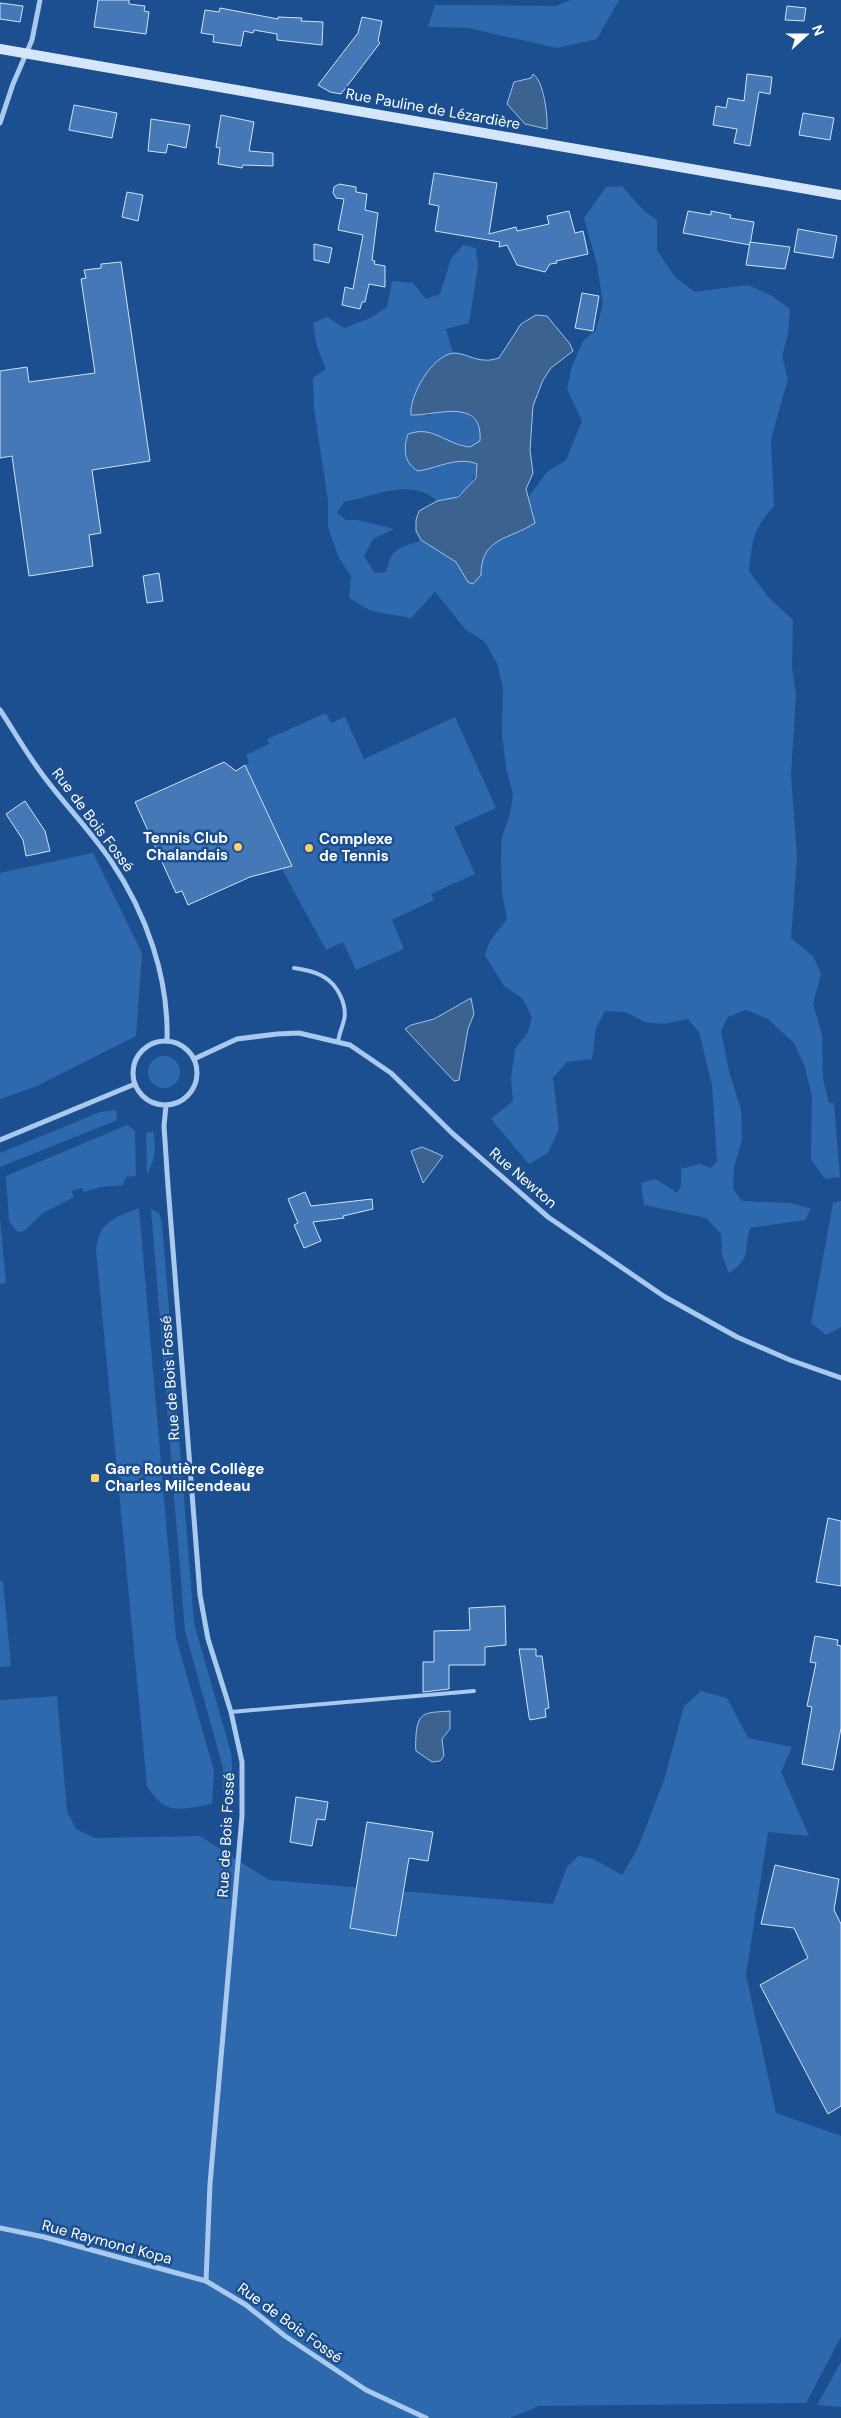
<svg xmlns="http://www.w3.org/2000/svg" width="841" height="2418" viewBox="0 0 841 2418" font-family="'DM Sans',sans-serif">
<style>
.green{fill:#2e69ad}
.water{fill:#3c6290;stroke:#9cc4f0}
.building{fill:#4478b7;stroke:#cfe3fa}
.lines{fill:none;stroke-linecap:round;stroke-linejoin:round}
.service{stroke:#a9c9ee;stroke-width:4}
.minor{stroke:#a9c9ee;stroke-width:5}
.secondary{stroke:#d6e6fa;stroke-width:10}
.poi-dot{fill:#ffd166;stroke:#1b4f8f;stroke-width:2}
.labels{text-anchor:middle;stroke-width:5;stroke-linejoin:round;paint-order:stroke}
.street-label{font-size:15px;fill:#fff;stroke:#1b4f8f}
.poi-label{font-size:15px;font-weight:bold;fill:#fff;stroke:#1b4f8f;text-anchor:start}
</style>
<rect width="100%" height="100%" fill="#1b4f8f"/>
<g class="green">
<path d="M571,0H619L597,39L557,48L468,28L428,27L435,5L556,6Z"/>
<path d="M622,186L643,210L657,220V250L675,277L695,292L748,285L772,296L790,309L788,334L782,356L788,379L771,439L774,506C752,531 753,539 749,571L769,598L793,620L792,667L796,694L791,775L797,858L791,938L813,956L821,974L813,1004L822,1035L823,1079L829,1103H834L840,1177L825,1179L811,1159L812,1097L805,1067L794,1043L768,1019L746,1010L728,1017L721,1031L729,1071L741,1110L742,1140L734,1167L733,1189L742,1201L791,1203L811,1209L805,1220L750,1228C743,1251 752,1258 729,1273L722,1255L721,1234L706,1218L644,1205L641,1183L656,1179L677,1193L681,1186V1169L699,1164L711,1168L717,1161L712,1085L699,1032L688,1019L664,1024L645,1022L625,1012L605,1011L596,1028L592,1059L567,1062L553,1078L559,1128L548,1153L529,1164L491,1119L513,1101L511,1079L515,1049L528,1032L532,1017L522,998L504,986L485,955L490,941L507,919L502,893L501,856L502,837L510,814L513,794L506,768L502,733L503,688L497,663L485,642L466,630L435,592L411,618L371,611L349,598L351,576L339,558L328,527V501L314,408L313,378L326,369L317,347L313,323L327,317L344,328L370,318L387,307L392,281L413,283L426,299L440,294L451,259L463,245L476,248L478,267L469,323L446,329L453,353C428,363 421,384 410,407L427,416C450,405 482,409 480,441L470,447L441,439L430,431L433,469C445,461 464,458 477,464C475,486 459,500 437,501C413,477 373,496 344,502L337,513L346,520H358L394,529L373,539L364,556L375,573L386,572C392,546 399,549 421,540L456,562L468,582L481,575V561L486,551L497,541L505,538L534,512L527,499L547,472L566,460L582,421L567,389L572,366L583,341L596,330L603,304L597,264L584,218L606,187Z"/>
<path d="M326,713L331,723L345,717L364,759L455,717L496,808L454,827L475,874L431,894L434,900L392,920L404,949L356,970L343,942L326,950L282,869L250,877L188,905L182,891L176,893L135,802L224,762L236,771L249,763L246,755L269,744L267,739Z"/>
<path d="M93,853L142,953L136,1036L35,1087L0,1099V873Z"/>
<circle cx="164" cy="1072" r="16"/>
<path d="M116,1110L117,1120L0,1167V1153L100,1112Z"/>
<path d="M127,1125L135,1131L136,1176L126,1177L123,1185L100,1187L84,1192L82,1188L72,1191L74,1197L43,1213L24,1231L18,1232L9,1221L6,1176Z"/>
<path d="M153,1131C157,1149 155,1159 147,1175L146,1133Z"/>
<path d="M841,1201V1327L826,1335L811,1323L833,1203Z"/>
<path d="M139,1208L176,1638L214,1771L212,1804C181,1809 166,1817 147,1786L96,1249C100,1220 115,1218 139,1208Z"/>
<path d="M151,1209L159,1213L162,1222L194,1623L231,1753C233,1770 233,1783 223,1797V1768L185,1631Z"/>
<path d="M0,1219L6,1283L0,1284Z"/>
<path d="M0,1581H3L11,1666L0,1667Z"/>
<path d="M701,1691L727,1698L748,1738L792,1747L781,1772L809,1836L768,1832L746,1975L776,2113L841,2136V2337L806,2403L539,2406L510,2418H0V1700L57,1696L67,1811L76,1829L95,1838L200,1836L269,1880L553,1904L567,1867L578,1856L594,1859L622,1875L637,1850L664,1780L684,1706Z"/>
<path d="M841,2362V2407L817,2405Z"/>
</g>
<g class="water">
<path d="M533,74C544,81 548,117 547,129L525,124L507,104L514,82L531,78Z"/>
<path d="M536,315L547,316L570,344L573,351L551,368L543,380L533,406L530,450L533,473L526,489L535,523C509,540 481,537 481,575L473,584L468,582L456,562L421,540L416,531V520L419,511L437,501L458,497L476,478L477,464C458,456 438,468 418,471C404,463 403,449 408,434C434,425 444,444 470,447L480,441C483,396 435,416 411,415C409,396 432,355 454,353C464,353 474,360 484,360C489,361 494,359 499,358L521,324Z"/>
<path d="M471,998L474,1014L468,1029L459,1080L454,1081L405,1029L411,1025L434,1019Z"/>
<path d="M422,1147L443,1156L423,1183L411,1151Z"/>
<path d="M450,1711V1729L442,1739L444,1756L440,1761L432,1762L416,1751C415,1746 416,1741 416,1735C418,1710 427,1713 450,1711Z"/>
</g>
<g class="building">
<path d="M98,0H129V4L145,6L144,11L149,12L146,34L94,27Z"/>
<path d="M0,3L23,6L20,22L0,19Z"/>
<path d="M787,6L806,8L804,21L785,20Z"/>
<path d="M220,8L278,19V17L302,18L301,21L323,22L322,45L277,40V34L254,30L253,33L244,31L241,46L213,42L214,35L201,33L205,10L219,12Z"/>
<path d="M362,17L382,21L378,41L380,43L341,94L330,92L318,85L358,33Z"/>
<path d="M747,74L772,77L770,94L759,92L750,146L734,143L737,129L713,125L716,106L726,108L728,98L744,101Z"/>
<path d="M74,105L117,113L112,138L69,130Z"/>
<path d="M803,113L834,118L830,140L799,135Z"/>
<path d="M221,115L254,122L249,151L273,153V166L243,165L242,168L218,164L220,148L216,147Z"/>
<path d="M151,119L190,125L186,148L168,144L166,153L148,151Z"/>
<path d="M434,173L497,183L489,234L516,227L517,231L549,224L547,216L569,211L575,233L583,231L588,254L556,261L557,263L550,264L545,272L517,265L507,245L499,247L500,242L435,231L439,206L429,204Z"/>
<path d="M339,184L356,187V192L367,194L365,210L378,213L372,260L375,261L374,264L385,266V287L369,284L365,302H362L360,309L342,305L345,287L353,289L363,235L338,230L344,199L336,198L333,193L334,187Z"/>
<path d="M127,192L143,195L138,221L122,217Z"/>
<path d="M688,211L711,215V211L731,215L730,218L754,222L750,245L683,233Z"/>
<path d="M798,229L837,236L833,258L794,252Z"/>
<path d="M750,242L790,247L785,269L746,265Z"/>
<path d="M314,244L332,248L329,263L314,260Z"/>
<path d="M121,262L150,461L92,470L101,533L89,535L93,566L29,576L12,456L0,458V371L27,367L29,382L95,373L81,279L86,278L84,270L101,268V264Z"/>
<path d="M582,293L599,296L593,331L575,328Z"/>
<path d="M159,573L163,601L147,603L143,576Z"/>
<path d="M224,762L236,771L245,765L292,866L250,877L188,905L182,891L176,893L135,802Z"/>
<path d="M25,801L45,831L50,851L26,856L23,840L6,814Z"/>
<path d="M305,1192L311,1206L372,1199L373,1209L343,1216L344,1218L313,1222L321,1241L304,1248L294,1225L298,1223L288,1199Z"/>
<path d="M828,1518L841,1521V1586L816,1582Z"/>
<path d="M505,1606L506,1645L485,1647V1665H449V1689L423,1692V1662H434V1631L470,1630L469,1608Z"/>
<path d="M815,1636L838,1640L837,1645L841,1646V1728L833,1770L802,1764L812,1707L807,1706L816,1663L810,1662Z"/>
<path d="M519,1649H536V1656H542L549,1708L545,1709L546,1717L530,1720L529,1717Z"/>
<path d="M296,1797L328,1802L325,1820L317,1819L312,1846L290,1842Z"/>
<path d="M367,1822L433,1832L428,1861L409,1858L396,1936L350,1928Z"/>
<path d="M775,1865L839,1879L834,1910L841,1924V2106L828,2114L760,1985L808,1958L794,1928L761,1924Z"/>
</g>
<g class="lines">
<g class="service">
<path d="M294,968C315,971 332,976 341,997C344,1004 346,1012 344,1020C342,1028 339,1034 338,1042"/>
<path d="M231,1712L474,1691"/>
</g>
<g class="minor">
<path d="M0,123L13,84L32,40L40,0"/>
<path d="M0,710C14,731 27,754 42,774C64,804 90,830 111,861C146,913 169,977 167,1041"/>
<circle cx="165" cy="1073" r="32"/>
<path d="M194,1059L237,1039L277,1034L299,1033L350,1045L391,1073L452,1133L548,1217L665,1297L737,1337L790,1360L841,1378"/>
<path d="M166,1105L164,1126L168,1186L200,1595L208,1639L231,1712L242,1762V1816L210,2184L206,2281L246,2305L285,2336L366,2390L426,2418"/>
<path d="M0,1140L135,1084"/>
<path d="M0,2228L44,2237L206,2281"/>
</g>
<path class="secondary" d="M0,49L841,195"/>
</g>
<g class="poi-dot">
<circle cx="238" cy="847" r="5"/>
<circle cx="309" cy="848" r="5"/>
<rect x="90" y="1473" width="10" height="10" rx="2.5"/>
</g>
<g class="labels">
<g class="street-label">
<text transform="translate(433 109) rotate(10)" y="5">Rue Pauline de Lézardière</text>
<text transform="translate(93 820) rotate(53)" y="5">Rue de Bois Fossé</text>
<text transform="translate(523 1178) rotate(41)" y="5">Rue Newton</text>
<text transform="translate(170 1378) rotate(-94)" y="5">Rue de Bois Fossé</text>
<text transform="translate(226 1835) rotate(-87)" y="5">Rue de Bois Fossé</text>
<text transform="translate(107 2242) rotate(15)" y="5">Rue Raymond Kopa</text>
<text transform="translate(290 2323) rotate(36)" y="5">Rue de Bois Fossé</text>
</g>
<g class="poi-label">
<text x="228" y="843" text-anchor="end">Tennis Club<tspan x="228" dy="17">Chalandais</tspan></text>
<text x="319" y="844">Complexe<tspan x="319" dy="17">de Tennis</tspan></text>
<text x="105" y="1474">Gare Routière Collège<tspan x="105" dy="17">Charles Milcendeau</tspan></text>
</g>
</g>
<g transform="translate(806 35) rotate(69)" stroke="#1b4f8f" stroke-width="4" paint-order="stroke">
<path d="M0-4L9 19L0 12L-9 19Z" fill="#ffffff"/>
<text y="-8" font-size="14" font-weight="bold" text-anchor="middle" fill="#ffffff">N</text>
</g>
</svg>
